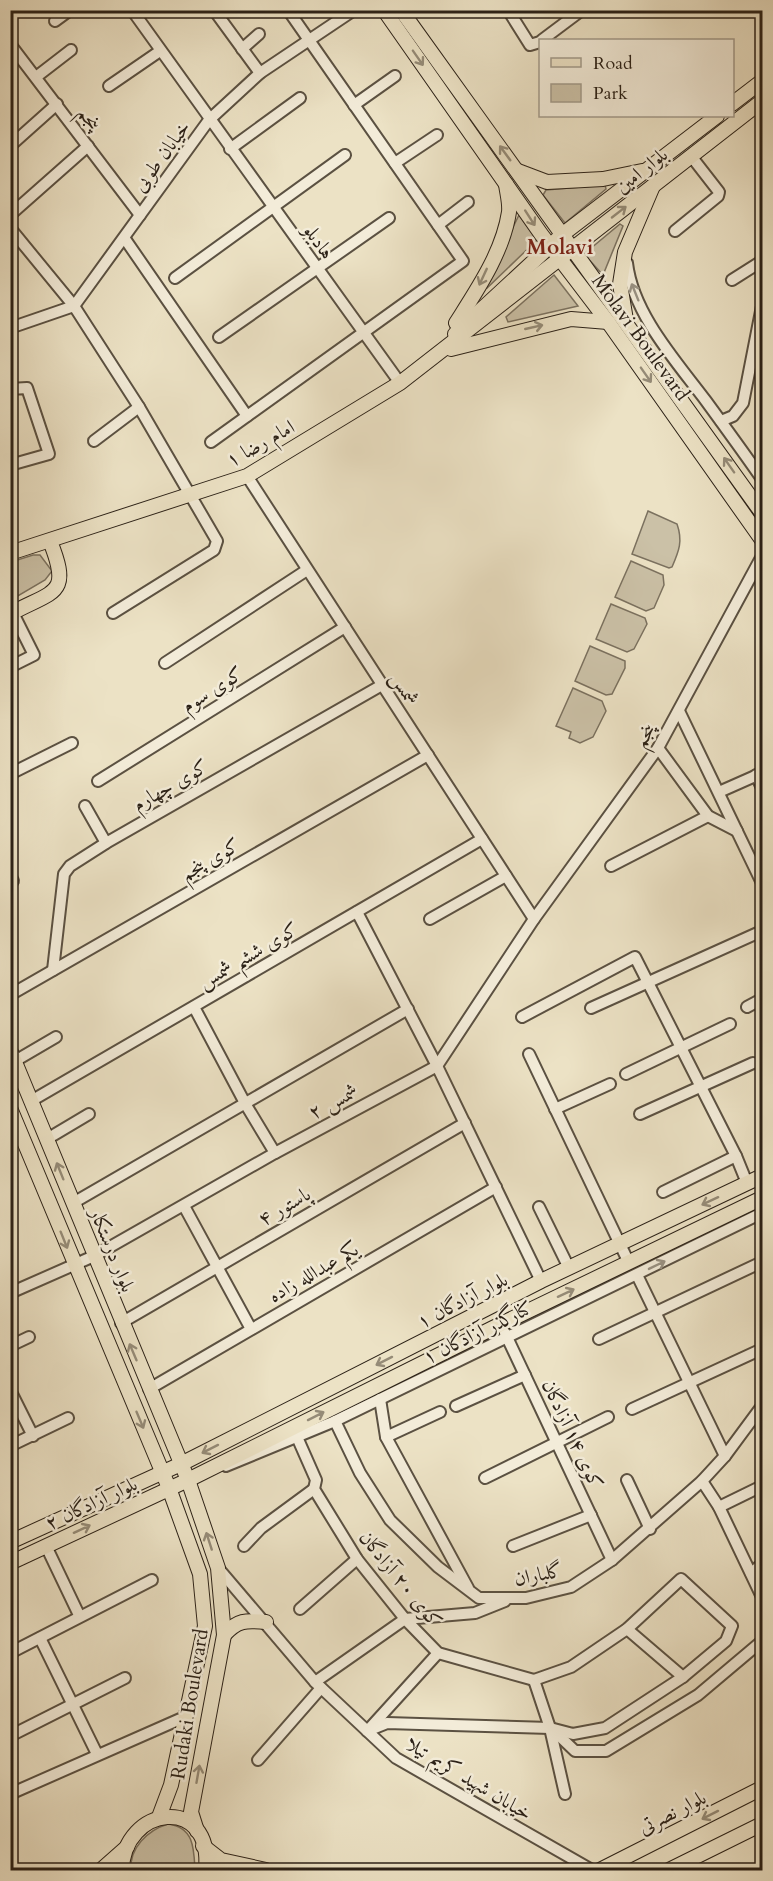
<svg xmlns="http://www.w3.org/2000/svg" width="773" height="1881" viewBox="0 0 773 1881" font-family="Cardo,Amiri,serif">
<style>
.green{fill:#cbc1a7;stroke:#7b715f;stroke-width:1.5}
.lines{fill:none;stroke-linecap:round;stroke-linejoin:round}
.minor-casing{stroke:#5b5142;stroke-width:14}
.major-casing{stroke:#2b2117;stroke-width:16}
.minor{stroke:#f3ecd9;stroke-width:10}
.major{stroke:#ece2c5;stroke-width:14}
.oneway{stroke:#958b77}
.oneway2{stroke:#999182}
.labels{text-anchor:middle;stroke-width:5;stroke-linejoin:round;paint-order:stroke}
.street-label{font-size:20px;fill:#2b2117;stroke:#f3ecd9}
.neighbourhood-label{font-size:21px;font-weight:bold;fill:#7a1f14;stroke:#f3ecd9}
</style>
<rect width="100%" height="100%" fill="#ece2c5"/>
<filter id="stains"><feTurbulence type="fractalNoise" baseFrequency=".00333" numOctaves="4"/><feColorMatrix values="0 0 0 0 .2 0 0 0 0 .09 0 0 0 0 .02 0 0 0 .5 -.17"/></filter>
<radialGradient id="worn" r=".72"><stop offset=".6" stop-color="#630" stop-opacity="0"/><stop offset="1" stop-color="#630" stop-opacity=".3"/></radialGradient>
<g class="green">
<path d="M605,185L606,189L565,223L543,195L546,190Z"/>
<path d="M519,215L537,240L487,288L485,285Z"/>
<path d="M620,224L623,226L603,275L584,254Z"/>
<path d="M554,275L578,306L508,322L506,317Z"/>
<path d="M648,511L677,524C683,541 679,551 672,567L669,568L632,554Z"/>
<path d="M33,555H40L52,571L45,580L11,600V562Z"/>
<path d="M631,561L663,575L664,585L654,608L646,611L615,597Z"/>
<path d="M611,604L645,618L647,624L634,649L627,652L596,639Z"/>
<path d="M590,646L625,661V668L612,694L606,695L575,681Z"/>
<path d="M573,688L602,701L606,711L593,737L580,743L569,738L571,732L556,726Z"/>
<path d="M168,1824C194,1827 194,1849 195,1870H131C129,1848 148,1830 168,1824Z"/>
</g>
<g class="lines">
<defs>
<g id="minor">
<path d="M132,10L400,383"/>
<path d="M214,10L260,73"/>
<path d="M508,10L530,45L540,42"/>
<path d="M55,21L70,10"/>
<path d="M542,40L582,10"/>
<path d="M10,44L140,215"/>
<path d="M242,49L259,34"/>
<path d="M36,77L71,50"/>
<path d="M109,86L160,51"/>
<path d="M354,105L395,76"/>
<path d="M10,146L57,104"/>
<path d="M230,149L300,98"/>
<path d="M395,163L437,135"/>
<path d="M10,215L88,146"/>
<path d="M438,225L468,202"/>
<path d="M10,228L74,306L139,407L217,541L214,550L113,613"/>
<path d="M675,231L718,196L719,192L691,156"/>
<path d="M125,239L247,416"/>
<path d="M627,263C633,314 676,361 706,401C725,427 744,453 762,479"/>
<path d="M175,278L345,155"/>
<path d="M732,280L762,261"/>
<path d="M10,328L74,306L209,120L260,73L354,10"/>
<path d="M219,337L389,218"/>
<path d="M10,389L27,388L49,454L10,465"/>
<path d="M721,421L733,416L743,403L762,306"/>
<path d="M94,441L139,407"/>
<path d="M211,442L463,261L288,10"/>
<path d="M247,476L534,919"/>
<path d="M165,663L307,570"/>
<path d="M10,667L34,655L13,613"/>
<path d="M679,711L762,883"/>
<path d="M658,748L708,816L737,831"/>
<path d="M10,774L72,743"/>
<path d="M756,775L762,788"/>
<path d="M98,781L345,627"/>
<path d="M719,792L762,773"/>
<path d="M85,806L106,843"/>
<path d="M611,866L708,816"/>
<path d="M10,875L13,881"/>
<path d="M357,912L437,1066L541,1281"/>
<path d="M430,919L506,876"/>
<path d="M53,970L64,874L70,866L106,843L382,685"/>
<path d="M10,995L428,755"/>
<path d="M194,1007L246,1105L275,1153"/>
<path d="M747,1007L762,999"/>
<path d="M591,1008L762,931"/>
<path d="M522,1017L635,957L736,1156L747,1183"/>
<path d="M529,1054L629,1263"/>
<path d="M15,1061L56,1037"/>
<path d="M626,1074L730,1024"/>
<path d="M31,1101L482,839"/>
<path d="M555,1109L610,1084"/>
<path d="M640,1114L753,1063"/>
<path d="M47,1139L89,1114"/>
<path d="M663,1192L736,1156"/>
<path d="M73,1203L408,1009"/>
<path d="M184,1206L251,1329"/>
<path d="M539,1207L569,1268"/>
<path d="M637,1275L725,1456"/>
<path d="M10,1293L94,1256L275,1153L437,1066L534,919L658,748L762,556"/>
<path d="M121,1323L465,1123"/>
<path d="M505,1333L612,1560"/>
<path d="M599,1339L762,1262"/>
<path d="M10,1346L29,1337"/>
<path d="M149,1389L496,1187"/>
<path d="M10,1390L33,1436"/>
<path d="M380,1399L386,1437L468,1588"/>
<path d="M456,1406L525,1375"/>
<path d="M632,1409L762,1349"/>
<path d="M335,1421L360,1473L390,1520L438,1567L479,1598H526L571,1587L612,1560L702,1481L725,1456L762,1406"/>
<path d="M297,1437L316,1480L314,1489L357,1559L405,1619L438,1653L534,1680"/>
<path d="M386,1437L440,1412"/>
<path d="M10,1446L68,1418"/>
<path d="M226,1466L335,1421L762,1213"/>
<path d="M485,1478L608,1417"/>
<path d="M627,1480L650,1529"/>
<path d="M702,1481L719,1507L762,1597"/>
<path d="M719,1507L762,1486"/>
<path d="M46,1546L79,1615"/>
<path d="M244,1546L261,1528L314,1489"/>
<path d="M513,1546L591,1515"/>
<path d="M218,1568L315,1682L396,1758L592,1870"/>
<path d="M751,1573L762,1564"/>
<path d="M300,1609L357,1559"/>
<path d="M627,1629L683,1677"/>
<path d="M40,1638L97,1754"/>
<path d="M10,1653L152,1580"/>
<path d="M534,1680L550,1728L565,1794"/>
<path d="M315,1682L405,1619L475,1613L505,1601"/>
<path d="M369,1729L438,1653"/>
<path d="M553,1730L575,1751H606L698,1695L762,1641"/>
<path d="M367,1731L387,1723L550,1728L573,1734L605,1728L683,1677L726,1641L732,1626L681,1579L627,1629L571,1667L534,1680"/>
<path d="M10,1736L125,1678"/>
<path d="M258,1760L321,1688"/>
<path d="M10,1794L187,1716"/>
</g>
<g id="major">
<path d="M384,10L541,234L608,322L762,540"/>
<path d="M401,10L762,513"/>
<path d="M732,104L762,81"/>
<path d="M518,171L547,182L603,179L642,171"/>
<path d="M626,320L620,284L625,252L653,186"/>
<path d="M456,323C477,290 503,252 509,212C510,203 507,193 506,184"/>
<path d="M455,334L563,234L717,116"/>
<path d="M451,349L571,319L608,322"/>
<path d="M10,553L247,476L400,383L762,101"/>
<path d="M10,614C54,590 72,596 50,541"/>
<path d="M10,1050L188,1480L218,1568L224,1635L191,1812L197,1831"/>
<path d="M10,1108L169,1488L200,1574L205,1626L171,1785L159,1817"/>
<path d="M10,1542L181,1464L541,1281L762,1176"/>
<path d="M10,1563L188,1480L501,1324L762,1198"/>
<path d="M224,1635C237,1620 246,1620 266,1622"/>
<path d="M203,1846L221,1860L266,1870"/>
<path d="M101,1870L127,1847"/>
<path d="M122,1870C123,1806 213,1793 206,1870"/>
<path d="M600,1870L762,1788"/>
<path d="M669,1870L762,1824"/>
</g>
</defs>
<use href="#minor" class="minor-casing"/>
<use href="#major" class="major-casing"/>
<use href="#minor" class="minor"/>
<use href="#major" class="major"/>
</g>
<defs><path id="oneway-shaft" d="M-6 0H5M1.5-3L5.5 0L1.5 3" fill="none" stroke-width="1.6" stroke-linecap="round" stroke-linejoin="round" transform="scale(1.5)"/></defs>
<g class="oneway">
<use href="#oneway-shaft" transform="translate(418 58) rotate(55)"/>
<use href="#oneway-shaft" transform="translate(505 153) rotate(-126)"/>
<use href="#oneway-shaft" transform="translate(619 212) rotate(-38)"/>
<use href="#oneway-shaft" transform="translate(530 218) rotate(57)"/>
<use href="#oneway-shaft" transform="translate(483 277) rotate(115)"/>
<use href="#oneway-shaft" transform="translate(534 327) rotate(-13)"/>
<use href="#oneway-shaft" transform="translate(646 375) rotate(55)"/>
<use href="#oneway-shaft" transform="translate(729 465) rotate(-125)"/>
<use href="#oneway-shaft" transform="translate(60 1171) rotate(-112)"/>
<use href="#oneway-shaft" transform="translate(710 1201) rotate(155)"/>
<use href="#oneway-shaft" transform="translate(64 1240) rotate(68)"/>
<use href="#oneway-shaft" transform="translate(566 1293) rotate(-25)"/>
<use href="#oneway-shaft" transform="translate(133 1352) rotate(-113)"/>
<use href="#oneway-shaft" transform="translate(384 1361) rotate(153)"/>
<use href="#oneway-shaft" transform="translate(316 1416) rotate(-27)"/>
<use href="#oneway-shaft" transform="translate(140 1420) rotate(67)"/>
<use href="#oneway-shaft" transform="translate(210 1449) rotate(153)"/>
<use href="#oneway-shaft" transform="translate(82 1529) rotate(-25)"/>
<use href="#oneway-shaft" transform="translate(209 1541) rotate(-108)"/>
<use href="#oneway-shaft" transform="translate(198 1774) rotate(-80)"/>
<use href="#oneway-shaft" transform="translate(710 1815) rotate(153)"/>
</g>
<g class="oneway2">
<use href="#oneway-shaft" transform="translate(635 292) rotate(-112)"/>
<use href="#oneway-shaft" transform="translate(657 1265) rotate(-26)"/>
</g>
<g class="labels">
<g class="street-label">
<text transform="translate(90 118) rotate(53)" y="7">پنجم</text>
<text transform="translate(161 156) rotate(-54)" y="7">خیابان طوبی</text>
<text transform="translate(641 170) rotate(-38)" y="7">بلوار امین</text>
<text transform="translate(319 241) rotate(54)" y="7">هادیلو</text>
<text transform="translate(641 337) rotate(54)" y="7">Molavi Boulevard</text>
<text transform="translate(260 443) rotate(-29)" y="7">امام رضا ۱</text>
<text transform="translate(405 688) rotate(57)" y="7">شمس</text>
<text transform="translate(212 689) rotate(-32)" y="7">کوی سوم</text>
<text transform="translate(644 735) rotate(-58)" y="7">پنجم</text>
<text transform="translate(170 785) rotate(-30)" y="7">کوی چهارم</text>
<text transform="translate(210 859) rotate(-30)" y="7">کوی پنجم</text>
<text transform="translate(248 955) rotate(-30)" y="7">کوی ششم شمس</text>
<text transform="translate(333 1101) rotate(-28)" y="7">شمس ۲</text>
<text transform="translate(284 1206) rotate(-30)" y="7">پاستور ۴</text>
<text transform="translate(113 1250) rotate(68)" y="7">بلوار درستکار</text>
<text transform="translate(313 1272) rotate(-30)" y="7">یکم عبدالله زاده</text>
<text transform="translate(462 1300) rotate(-27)" y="7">بلوار آزادگان ۱</text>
<text transform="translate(477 1332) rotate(-26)" y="7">کنارگذر آزادگان ۱</text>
<text transform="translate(573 1434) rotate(65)" y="7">کوی ۱۴ آزادگان</text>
<text transform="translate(91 1503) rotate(-25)" y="7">بلوار آزادگان ۲</text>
<text transform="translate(538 1574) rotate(-11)" y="7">گلباران</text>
<text transform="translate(401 1579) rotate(51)" y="7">کوی ۲۰ آزادگان</text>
<text transform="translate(189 1704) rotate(-81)" y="7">Rudaki Boulevard</text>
<text transform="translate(469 1778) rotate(31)" y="7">خیابان شهید کریم تیلا</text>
<text transform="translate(672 1812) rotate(-27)" y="7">بلوار نصرتی</text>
</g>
<g class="neighbourhood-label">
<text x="560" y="254">Molavi</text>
</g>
</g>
<rect width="773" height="1881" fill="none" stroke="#ece2c5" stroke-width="36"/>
<rect x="12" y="12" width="749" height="1857" fill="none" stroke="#2b2117" stroke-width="3"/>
<rect x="18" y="18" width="737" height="1845" fill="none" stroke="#2b2117" stroke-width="1.5"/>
<rect x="539" y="39" width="195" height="78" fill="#f3ecd9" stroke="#a39b8b" stroke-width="1.5"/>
<rect x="551" y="58" width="30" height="9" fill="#ece2c5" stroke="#a39b8b" stroke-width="1.5"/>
<text x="593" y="69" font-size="18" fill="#2b2117">Road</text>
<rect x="551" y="84" width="30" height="18" fill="#cbc1a7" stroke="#a39b8b" stroke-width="1.5"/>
<text x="593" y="99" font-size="18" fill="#2b2117">Park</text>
<rect width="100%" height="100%" filter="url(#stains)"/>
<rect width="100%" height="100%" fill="url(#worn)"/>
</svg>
